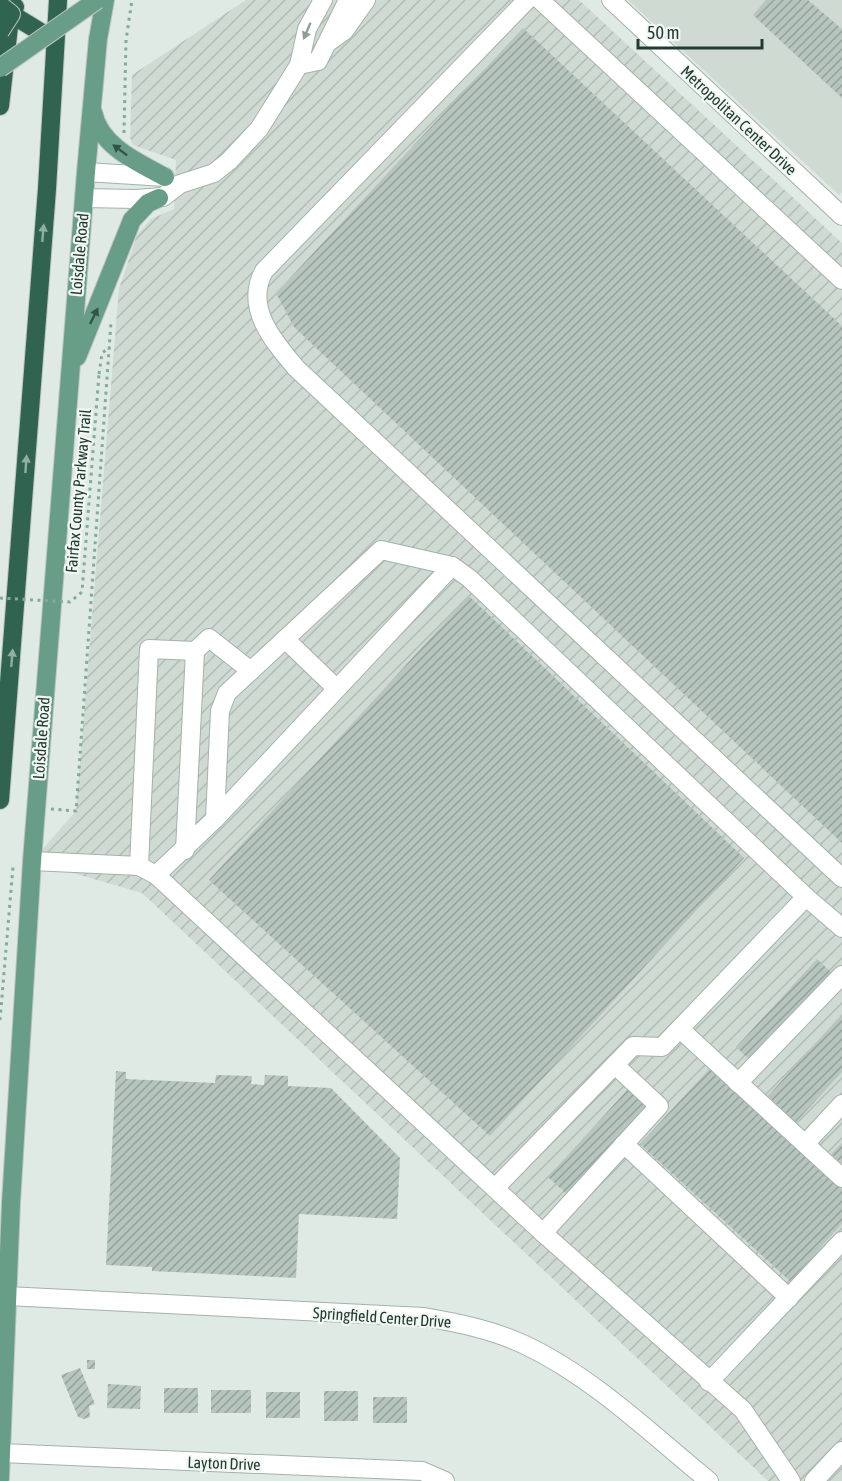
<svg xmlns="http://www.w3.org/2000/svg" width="842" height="1481" viewBox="0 0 842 1481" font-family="'Asap Condensed',sans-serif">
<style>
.built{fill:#cfdad3}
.industrial{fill:url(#industrial-furrows)}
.building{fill:url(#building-hatch)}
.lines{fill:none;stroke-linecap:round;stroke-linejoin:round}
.minor-casing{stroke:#a3b2aa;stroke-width:20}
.major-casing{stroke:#bdc4c1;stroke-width:20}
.highway-casing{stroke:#bdc4c1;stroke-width:20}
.path{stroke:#83ac98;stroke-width:3;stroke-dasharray:3 4.5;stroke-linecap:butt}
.minor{stroke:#fff;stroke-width:18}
.major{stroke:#689d87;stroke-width:18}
.highway{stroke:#306451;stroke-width:18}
.major-bridge-casing{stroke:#bdc4c1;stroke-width:20;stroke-linecap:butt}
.highway-bridge-casing{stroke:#bdc4c1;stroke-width:20;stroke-linecap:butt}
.path-bridge{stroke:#83ac98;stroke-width:3;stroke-dasharray:3 4.5;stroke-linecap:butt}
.major-bridge{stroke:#689d87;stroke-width:18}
.highway-bridge{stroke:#306451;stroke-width:18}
.oneway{fill:#909c98}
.oneway2{fill:#345346}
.oneway3{fill:#90aea2}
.labels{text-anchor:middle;stroke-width:4.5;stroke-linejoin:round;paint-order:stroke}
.street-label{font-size:16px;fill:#223a30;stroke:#f1f7f3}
</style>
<defs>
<pattern id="industrial-furrows" width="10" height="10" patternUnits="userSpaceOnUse" patternTransform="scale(1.5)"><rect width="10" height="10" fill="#cfdad3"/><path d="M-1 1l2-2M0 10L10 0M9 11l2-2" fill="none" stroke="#b1bcb5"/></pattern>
<pattern id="building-hatch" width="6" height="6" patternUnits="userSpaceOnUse" patternTransform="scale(1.5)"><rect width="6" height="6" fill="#b6c5bd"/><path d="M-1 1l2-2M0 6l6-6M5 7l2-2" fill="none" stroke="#94a19a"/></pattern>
</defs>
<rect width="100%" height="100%" fill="#e0eae4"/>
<path class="built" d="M628,0H842V192L839,195Z"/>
<path class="industrial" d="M246,0H579L842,243V1481H768L142,893L32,861L76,811L119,289L137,235L151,219L174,209L176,160L133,145L130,138L132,75Z"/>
<g class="building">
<path d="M766,0H808L842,29V98L753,15Z"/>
<path d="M523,28L842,326V843L294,327L276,293Z"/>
<path d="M469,596L744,858L490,1136L209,880Z"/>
<path d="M817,959L834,975L753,1063L736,1047Z"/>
<path d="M842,1014V1072L796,1122L768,1096Z"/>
<path d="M710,1068L842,1189V1224L790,1281L640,1144Z"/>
<path d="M116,1071L126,1072V1079L215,1083L216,1075L252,1076L251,1084L264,1085L265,1075L288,1076V1086L331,1088L400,1158L397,1219L299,1214L296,1278L152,1271V1267L106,1265Z"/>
<path d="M628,1089L650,1108L570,1197L548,1177Z"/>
<path d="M842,1143V1164L831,1154Z"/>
<rect x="87" y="1360" width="8" height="9"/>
<path d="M80,1368L95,1404L89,1406L90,1417L84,1419L78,1417L61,1375Z"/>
<path d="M108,1384L141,1386L140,1409L107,1408Z"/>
<rect x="164" y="1388" width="34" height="25"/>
<rect x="211" y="1390" width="40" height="23"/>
<rect x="324" y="1391" width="34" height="30"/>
<rect x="266" y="1392" width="34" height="26"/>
<rect x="373" y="1397" width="34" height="26"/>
</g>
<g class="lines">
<defs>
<g id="minor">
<path d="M527,0L264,271C244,307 273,341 296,368L842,878"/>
<path d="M540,0L842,280"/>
<path d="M611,0L842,216"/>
<path d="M330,41L344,31L366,0"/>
<path d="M299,65L318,61L348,0"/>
<path d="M86,172L165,177"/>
<path d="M84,198L136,199L163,197L180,184L214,173L229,161L259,129L299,65L307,29L323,0"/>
<path d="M285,639L336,688"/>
<path d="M215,819L220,711L227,693L381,550L452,566L469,578L806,897L662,1047L633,1046L495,1188"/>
<path d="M185,850L195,651L209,638L251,671"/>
<path d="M32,861L139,866L156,875L543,1233L743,1410L791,1481"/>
<path d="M139,866L149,649L195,651"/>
<path d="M156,875L215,819L452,566"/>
<path d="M806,897L842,928"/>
<path d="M680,1029L842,1178"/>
<path d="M738,1083L842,975"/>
<path d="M624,1144L789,1298"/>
<path d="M805,1144L842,1104"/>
<path d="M543,1233L659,1106L615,1065"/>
<path d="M7,1296L424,1317C459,1323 493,1330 525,1345C593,1377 651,1434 709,1481"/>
<path d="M709,1382L842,1241"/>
<path d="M1,1453L422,1471L445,1481"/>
<path d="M814,1481L842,1451"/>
</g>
<g id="major">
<path d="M93,112C100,146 137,162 165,177"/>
<path d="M77,357L132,220L148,203L159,198"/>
<path d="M0,1478L11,1203L32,861L86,172L98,39L105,0"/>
</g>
<g id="highway">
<path d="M15,7L11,14L47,36"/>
<path d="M0,106L12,0"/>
<path d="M0,800L47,189L58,0"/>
</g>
</defs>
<use href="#minor" class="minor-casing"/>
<use href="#major" class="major-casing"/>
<use href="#highway" class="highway-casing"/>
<g class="path">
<path d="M124,133L126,40L132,0"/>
<path d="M99,374L102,353L110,347"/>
<path d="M51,809L76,811L111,322"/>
<path d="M0,1020L13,867"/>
</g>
<use href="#minor" class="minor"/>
<use href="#major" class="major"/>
<use href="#highway" class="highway"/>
<defs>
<path id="major-bridge" d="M0,68L97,0"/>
<path id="highway-bridge" d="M0,5L11,14L0,31"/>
</defs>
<use href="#major-bridge" class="major-bridge-casing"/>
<use href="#highway-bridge" class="highway-bridge-casing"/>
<path class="path-bridge" d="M0,598L70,602L82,592L99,374"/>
<use href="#major-bridge" class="major-bridge"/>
<use href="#highway-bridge" class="highway-bridge"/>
</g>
<defs><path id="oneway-solid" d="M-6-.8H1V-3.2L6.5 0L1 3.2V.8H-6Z" transform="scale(1.5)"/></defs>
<use class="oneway" href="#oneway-solid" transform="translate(307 31) rotate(113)"/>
<g class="oneway2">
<use href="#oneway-solid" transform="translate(120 150) rotate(-143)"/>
<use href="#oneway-solid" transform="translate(94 316) rotate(-64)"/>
</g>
<g class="oneway3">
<use href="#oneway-solid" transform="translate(43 233) rotate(-85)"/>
<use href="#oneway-solid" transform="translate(26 464) rotate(-86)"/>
<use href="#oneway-solid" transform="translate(12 658) rotate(-85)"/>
</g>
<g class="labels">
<g class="street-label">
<text transform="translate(739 120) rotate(43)" y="6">Metropolitan Center Drive</text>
<text transform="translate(79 254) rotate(-85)" y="6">Loisdale Road</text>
<text transform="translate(78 491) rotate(-85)" y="6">Fairfax County Parkway Trail</text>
<text transform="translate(41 738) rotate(-86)" y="6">Loisdale Road</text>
<text transform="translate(382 1317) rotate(4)" y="6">Springfield Center Drive</text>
<text transform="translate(224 1463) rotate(2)" y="6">Layton Drive</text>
</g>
</g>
<path d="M638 39v9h124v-9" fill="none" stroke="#223a30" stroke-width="3"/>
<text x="647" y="39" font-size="18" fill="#223a30" stroke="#f1f7f3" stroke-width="4.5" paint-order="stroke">50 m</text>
</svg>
